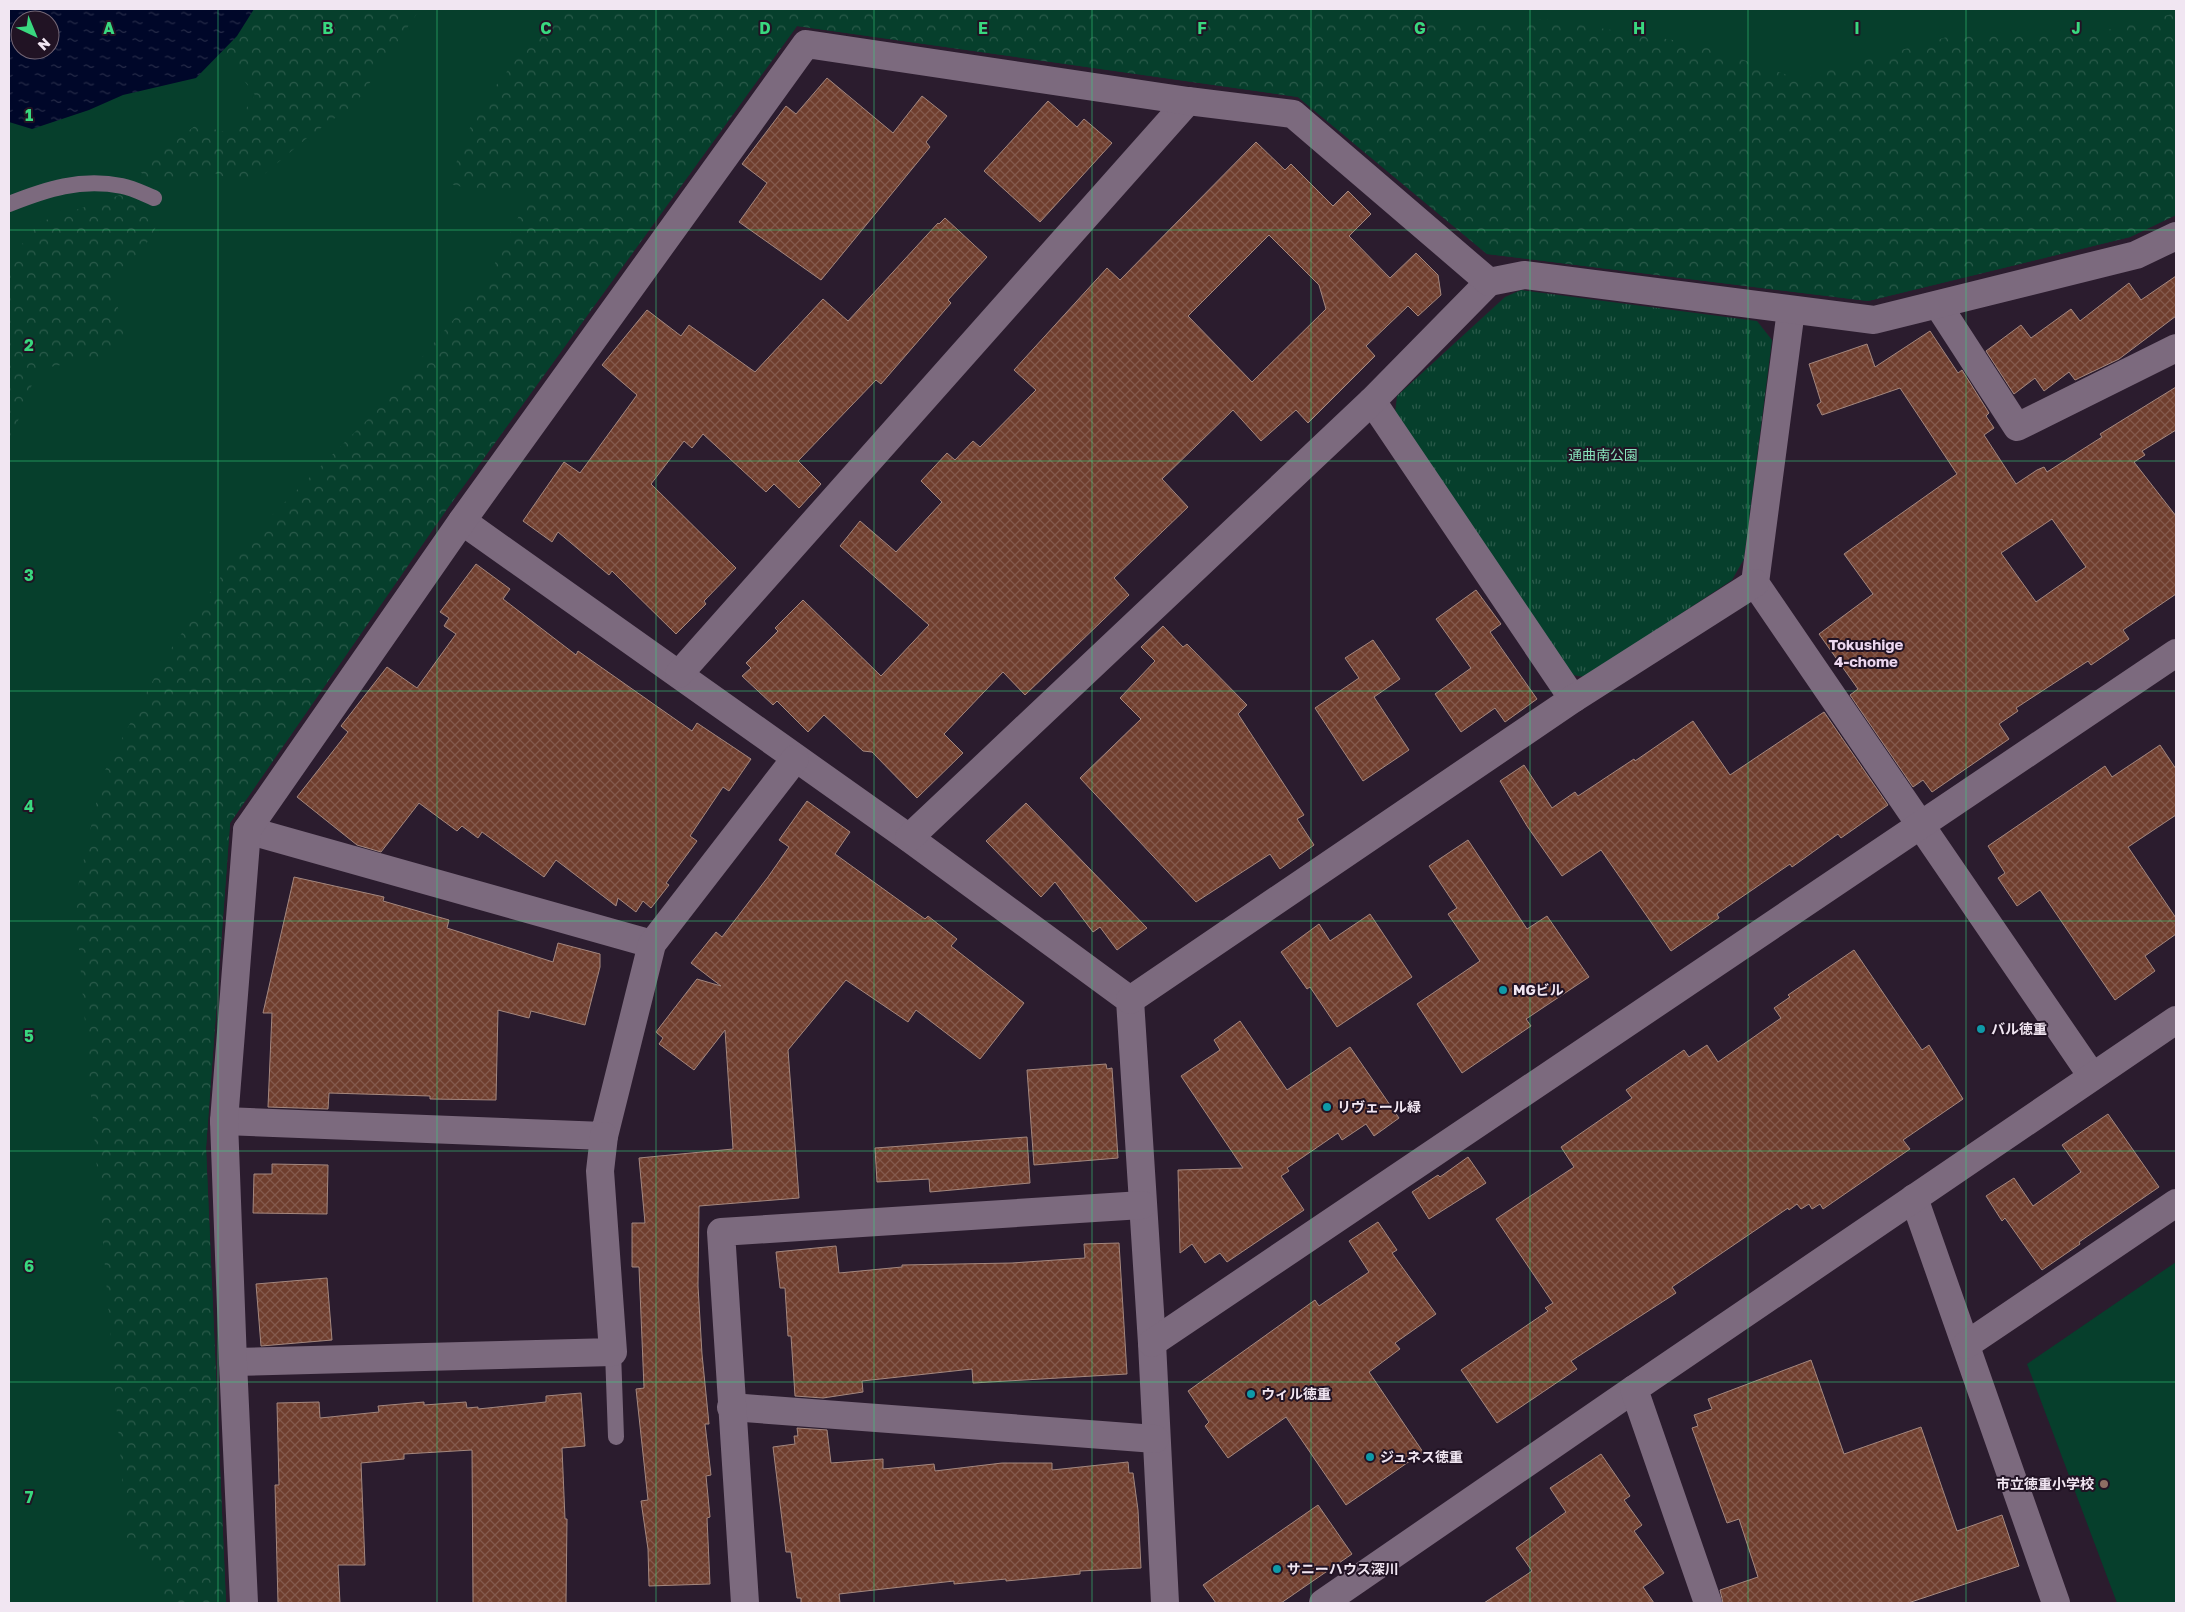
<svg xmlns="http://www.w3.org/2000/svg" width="2185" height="1612" viewBox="0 0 2185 1612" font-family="'Golos Text','Noto Sans JP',sans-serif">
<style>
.grass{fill:#063f2c;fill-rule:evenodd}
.forest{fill:url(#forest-crowns)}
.park{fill:url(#park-tufts)}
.water{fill:url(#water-ripples);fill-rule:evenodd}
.building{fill:url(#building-cross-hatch);stroke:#a4877e;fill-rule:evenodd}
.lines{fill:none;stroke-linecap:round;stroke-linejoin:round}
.lane{stroke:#7c6a7e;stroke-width:16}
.street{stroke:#7c6a7e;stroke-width:28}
.secondary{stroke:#7c6a7e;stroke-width:28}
.grid{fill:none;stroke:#39d87f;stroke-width:1;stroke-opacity:0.55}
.culture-dot{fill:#0f9aa8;stroke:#211324;stroke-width:2}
.education-dot{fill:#8d6e63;stroke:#211324;stroke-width:2}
.labels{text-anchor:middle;stroke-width:4;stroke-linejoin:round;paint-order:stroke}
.park-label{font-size:14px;fill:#87e2bb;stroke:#211324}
.poi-label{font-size:14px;font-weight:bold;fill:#f1e6f2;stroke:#211324;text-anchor:start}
.neighbourhood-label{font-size:15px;font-weight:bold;fill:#ecd7ef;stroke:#211324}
.grid-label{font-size:16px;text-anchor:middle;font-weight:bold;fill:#39d87f;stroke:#211324;stroke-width:4;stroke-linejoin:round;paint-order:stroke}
</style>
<defs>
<pattern id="forest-crowns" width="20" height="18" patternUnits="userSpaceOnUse" patternTransform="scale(1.25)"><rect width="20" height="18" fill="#063f2c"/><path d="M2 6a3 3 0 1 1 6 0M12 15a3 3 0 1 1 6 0" fill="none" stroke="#2b5b4b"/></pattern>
<pattern id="park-tufts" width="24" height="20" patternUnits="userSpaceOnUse" patternTransform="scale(1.25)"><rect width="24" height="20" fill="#063f2c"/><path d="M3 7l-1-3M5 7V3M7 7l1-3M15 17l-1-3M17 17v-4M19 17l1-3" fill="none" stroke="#2b5b4b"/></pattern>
<pattern id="water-ripples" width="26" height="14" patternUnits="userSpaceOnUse" patternTransform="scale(1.25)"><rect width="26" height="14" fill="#000729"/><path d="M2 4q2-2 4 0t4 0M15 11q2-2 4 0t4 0" fill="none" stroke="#262b48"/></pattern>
<pattern id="building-cross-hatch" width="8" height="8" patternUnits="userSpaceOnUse" patternTransform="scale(1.25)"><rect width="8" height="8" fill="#6f3e2e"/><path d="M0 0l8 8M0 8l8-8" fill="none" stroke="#845a4d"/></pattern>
</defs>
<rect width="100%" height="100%" fill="#2b1c2e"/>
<g class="grass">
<path d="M9,9H2176V215L2130,237L1868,301L1487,254L1298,97L797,26L447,509L230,823L206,1148L226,1603H9ZM20,20H50V50H20Z"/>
<path d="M2176,1262V1603H2117L2027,1364Z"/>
</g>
<g class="forest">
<path d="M257,9H420L356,103L307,138L249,187L212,172L178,183H153L138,170L196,125L230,133L255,95L224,54Z"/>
<path d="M556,9H1397L1468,27L1544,19L1697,44L1799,79L1954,35L2083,36L2176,13V215L2130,237L1868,301L1487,254L1298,97L797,26L447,509L230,823L206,1148L226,1603H160L167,1578L128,1549L75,900L102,776L166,656L245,542L381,406L486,281L533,188L488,193L450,184L462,144L483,102Z"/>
<path d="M120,195L142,203L156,227L144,248L123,266L108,289L132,334L106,357L38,369L9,444V260L40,222Z"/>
</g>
<path class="park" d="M1521,290L1757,321L1772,340L1744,559L1732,580L1585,677L1566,674L1394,422L1397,396L1505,297Z"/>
<path class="water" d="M9,9H254L237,36L196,78L123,95L89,110L32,129L9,122ZM20,20H50V50H20Z"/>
<g class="building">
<path d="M827,78L893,133L922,96L947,116L926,142L930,147L821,280L739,222L767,183L742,164L786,106L796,114Z"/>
<path d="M1048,101L1077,127L1084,119L1112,143L1040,222L984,171Z"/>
<path d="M1256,142L1285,170L1291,164L1333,206L1348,191L1371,214L1349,236L1390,278L1416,253L1438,275L1441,295L1418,316L1408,306L1366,346L1375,356L1308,423L1296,410L1261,441L1233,410L1162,479L1188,507L1114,578L1129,595L1025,695L1003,672L944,734L963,753L917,798L872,752L863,751L824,715L808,732L777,701L773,705L742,676L751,668L746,663L778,631L775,628L803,600L881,676L929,625L840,546L860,521L896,552L942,502L921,481L947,453L955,460L973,441L980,447L1036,390L1014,370L1107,268L1120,280ZM1269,235L1319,285L1326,309L1252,382L1188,316Z"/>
<path d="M945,218L987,257L948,300L951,303L881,384L876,380L798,461L821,484L799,508L774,484L766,492L703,434L692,448L684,441L651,484L736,568L704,601L706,604L676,634L612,571L609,575L558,532L552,542L523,521L564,462L580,473L637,395L602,365L647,310L681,336L689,325L755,372L823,299L848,321L938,223L939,224Z"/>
<path d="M2176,276V316L2119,359L2075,380L2069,372L2044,391L2035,378L2014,394L1986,351L2021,325L2031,338L2071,309L2080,321L2129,283L2141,300Z"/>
<path d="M1930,331L1958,373L1962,370L1989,413L1986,416L1994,428L1984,435L2016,484L2037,470L2044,467L2047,472L2102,437L2100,434L2176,387V430L2142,451L2145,455L2134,462L2176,516V594L2123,630L2129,639L2091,665L2088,661L2016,708L2018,711L1999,724L2009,739L1932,792L1923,780L1913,787L1850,695L1858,689L1819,634L1873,594L1844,554L1957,474L1900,388L1822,415L1817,405L1821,402L1809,364L1867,344L1875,367ZM2052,519L2086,567L2036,602L2001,553Z"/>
<path d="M476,564L510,589L503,599L576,655L578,651L692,731L697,723L751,759L729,791L723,787L690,836L697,841L666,883L669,885L651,908L643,901L636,912L618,898L616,906L556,860L544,877L482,832L478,838L462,826L457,831L419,803L381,852L357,845L297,797L348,732L341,726L387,667L417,688L456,634L444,626L449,618L440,612Z"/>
<path d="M1476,590L1501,624L1490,632L1537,699L1505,722L1495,708L1461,732L1435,694L1471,668L1436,619Z"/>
<path d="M1163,626L1183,647L1187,644L1247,705L1238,714L1304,815L1297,819L1314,845L1280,869L1270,854L1196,902L1080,778L1141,719L1120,698L1155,661L1141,647Z"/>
<path d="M1373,640L1400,679L1374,697L1409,750L1363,781L1315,708L1359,678L1345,658Z"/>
<path d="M1824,712L1888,805L1841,838L1838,834L1792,867L1790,864L1717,914L1719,918L1671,951L1601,850L1562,876L1527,826L1500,781L1524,765L1552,808L1575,792L1578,796L1634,759L1635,761L1693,721L1730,775Z"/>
<path d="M2160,745L2176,769V815L2128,847L2176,918V934L2145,956L2155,971L2115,1000L2040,890L2017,906L1998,878L2005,873L1988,846L2105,766L2112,777Z"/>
<path d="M807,801L850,832L835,854L925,919L928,916L957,939L951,946L1024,1003L980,1059L916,1010L908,1022L846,980L788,1050L799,1198L699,1206L698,1286L702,1354L709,1424H705L711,1475L706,1476L710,1517L707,1518L710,1584L649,1586L648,1549L641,1501L648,1500L636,1389L644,1388L639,1267H632V1223H645L639,1158L733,1149L725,1030L694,1070L659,1044L663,1038L656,1032L697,979L721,986L691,963L716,932L722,937L768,877L789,847L779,840Z"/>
<path d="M1026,803L1147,928L1117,950L1100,927L1093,932L1055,882L1041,897L986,841Z"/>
<path d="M1468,840L1527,929L1547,916L1589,977L1526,1019L1531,1026L1462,1073L1417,1004L1480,961L1448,914L1457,908L1429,866Z"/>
<path d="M294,877L384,897L383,901L449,920L447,928L553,962L558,943L600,954V967L585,1025L531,1011L529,1018L498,1010L496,1100L430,1099V1096L329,1093L328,1109L268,1107L272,1013H263Z"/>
<path d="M1370,914L1412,977L1337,1027L1310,987L1307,989L1281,952L1319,924L1330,941Z"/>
<path d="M1854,950L1922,1050L1929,1045L1963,1099L1903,1140L1910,1149L1823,1209L1820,1204L1812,1209L1809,1204L1801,1209L1797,1204L1789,1210L1788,1208L1672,1287L1676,1293L1571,1361L1577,1369L1497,1423L1461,1370L1548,1311L1545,1308L1553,1303L1496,1219L1574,1167L1561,1147L1632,1098L1626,1090L1684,1050L1689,1057L1707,1045L1718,1062L1781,1018L1774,1008L1790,997L1788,995Z"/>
<path d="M1240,1021L1287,1090L1350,1047L1399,1118L1374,1136L1366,1124L1342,1140L1338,1133L1287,1168L1289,1171L1281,1176L1304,1210L1227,1262L1220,1253L1205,1263L1192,1244L1180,1253L1178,1170L1243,1168L1181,1076L1220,1050L1214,1040Z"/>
<path d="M1106,1064L1107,1069L1112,1068L1118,1158L1034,1165L1027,1070Z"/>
<path d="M2108,1114L2159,1187L2079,1242L2080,1244L2042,1270L2005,1218L2002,1221L1986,1196L2014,1178L2033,1206L2081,1172L2062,1145Z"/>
<path d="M1027,1137L1030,1183L930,1192L929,1179L877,1182L875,1148Z"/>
<path d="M1468,1157L1486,1183L1429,1219L1412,1192L1438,1175L1440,1177Z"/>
<path d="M272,1164L328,1165L327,1214L253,1213L254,1174H272Z"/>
<path d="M1378,1222L1397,1250L1392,1253L1436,1314L1395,1343L1400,1349L1369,1372L1423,1452L1346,1505L1286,1417L1228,1458L1205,1426L1209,1422L1188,1391L1315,1300L1319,1306L1369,1272L1349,1241Z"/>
<path d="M1119,1243L1127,1374L973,1383L972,1369L862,1381L863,1392L823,1398L795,1396L791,1336H788L785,1288H780L776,1252L836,1246L839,1273L902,1267V1265L1012,1263L1085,1258L1084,1244Z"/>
<path d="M327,1278L332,1340L261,1346L256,1284Z"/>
<path d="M1811,1360L1844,1454L1921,1427L1957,1531L2002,1515L2019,1566L1908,1603H1723L1720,1590L1758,1577L1739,1519L1727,1523L1692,1428L1698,1426L1694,1415L1712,1409L1708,1399Z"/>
<path d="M581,1393L585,1446L562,1448L565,1519H567L566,1603H473L472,1450L404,1454V1459L361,1463L365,1565H338L340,1603H278L275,1485H279L277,1403L319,1402L320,1418L379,1412L378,1406L424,1402V1405L466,1402L467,1408L478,1407V1409L546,1402V1396Z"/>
<path d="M797,1428L827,1430L831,1463L883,1459V1469L934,1464L935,1471L1002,1463H1052V1470L1128,1462L1129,1473H1133L1138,1510L1141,1568L1080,1571V1574L1006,1581V1579L954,1584V1581L839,1594L840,1603H801V1598H797L791,1552H786L773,1447L795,1444L794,1436H798Z"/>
<path d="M1601,1454L1630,1496L1624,1500L1642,1525L1634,1531L1664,1573L1643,1587L1654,1603H1484L1532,1571L1516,1548L1566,1512L1550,1488Z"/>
<path d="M1318,1505L1352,1554L1281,1603H1216L1203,1585Z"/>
</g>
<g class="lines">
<g class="lane">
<path d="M9,204C47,189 80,178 122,186C133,188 144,194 154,198"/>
<path d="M613,1352L616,1437"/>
</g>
<g class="street">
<path d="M1938,305L2017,427L2176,348"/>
<path d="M1791,310L1755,583L2092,1076"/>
<path d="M1372,401L1573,699"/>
<path d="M462,521L909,838L1130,1000L1152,1343L1165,1603"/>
<path d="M679,674L1188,101"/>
<path d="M247,830L652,944"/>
<path d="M909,838L1372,401L1489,282"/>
<path d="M1130,1000L1573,699L1755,583"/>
<path d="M224,1121L604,1136L652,944L795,759"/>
<path d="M1914,1198L2056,1603"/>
<path d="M1152,1343L2176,653"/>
<path d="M1966,1345L2176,1203"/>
<path d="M233,1362L613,1352L600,1171L604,1136"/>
<path d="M731,1407L1155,1439"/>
<path d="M244,1603L233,1362L224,1121L247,830L462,521L806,44L1188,101L1293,114L1489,282L1524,275L1874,320L2136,255L2176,236"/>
<path d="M745,1603L721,1232L1142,1205"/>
<path d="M1323,1603L1634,1389"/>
</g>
<path class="secondary" d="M1708,1603L1634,1389L2176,1020"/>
</g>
<path class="grid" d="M218,9V1603M437,9V1603M656,9V1603M874,9V1603M1092,9V1603M1311,9V1603M1530,9V1603M1748,9V1603M1966,9V1603M9,230H2176M9,461H2176M9,691H2176M9,921H2176M9,1151H2176M9,1382H2176"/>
<g class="culture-dot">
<circle cx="1503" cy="990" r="5"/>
<circle cx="1981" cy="1029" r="5"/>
<circle cx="1327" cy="1107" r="5"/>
<circle cx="1251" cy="1394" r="5"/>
<circle cx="1370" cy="1457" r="5"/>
<circle cx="1277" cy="1569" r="5"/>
</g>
<circle class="education-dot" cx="2104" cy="1484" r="5"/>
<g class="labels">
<g class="park-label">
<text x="1603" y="460">通曲南公園</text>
</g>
<g class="poi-label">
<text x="1513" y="995">MGビル</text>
<text x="1991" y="1034">バル徳重</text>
<text x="1337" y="1112">リヴェール緑</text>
<text x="1261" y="1399">ウィル徳重</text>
<text x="1380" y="1462">ジュネス徳重</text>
<text x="2094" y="1489" text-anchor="end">市立徳重小学校</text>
<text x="1287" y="1574">サニーハウス深川</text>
</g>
<g class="neighbourhood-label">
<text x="1866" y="650">Tokushige<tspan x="1866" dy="17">4-chome</tspan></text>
</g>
</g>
<g class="grid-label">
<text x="109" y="34">A</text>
<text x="328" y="34">B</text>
<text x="546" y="34">C</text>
<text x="765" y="34">D</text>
<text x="983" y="34">E</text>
<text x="1202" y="34">F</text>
<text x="1420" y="34">G</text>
<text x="1639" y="34">H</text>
<text x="1857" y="34">I</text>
<text x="2076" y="34">J</text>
<text x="29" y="121">1</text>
<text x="29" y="351">2</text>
<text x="29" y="581">3</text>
<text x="29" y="812">4</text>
<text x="29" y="1042">5</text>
<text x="29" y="1272">6</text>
<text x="29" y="1503">7</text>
</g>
<rect width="2185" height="1612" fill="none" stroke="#f1e6f2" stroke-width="20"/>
<g transform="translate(35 35) rotate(136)"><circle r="24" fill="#211324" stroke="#746776"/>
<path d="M0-4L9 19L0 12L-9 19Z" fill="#39d87f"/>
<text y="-8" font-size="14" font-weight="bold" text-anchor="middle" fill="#f1e6f2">N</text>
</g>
</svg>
